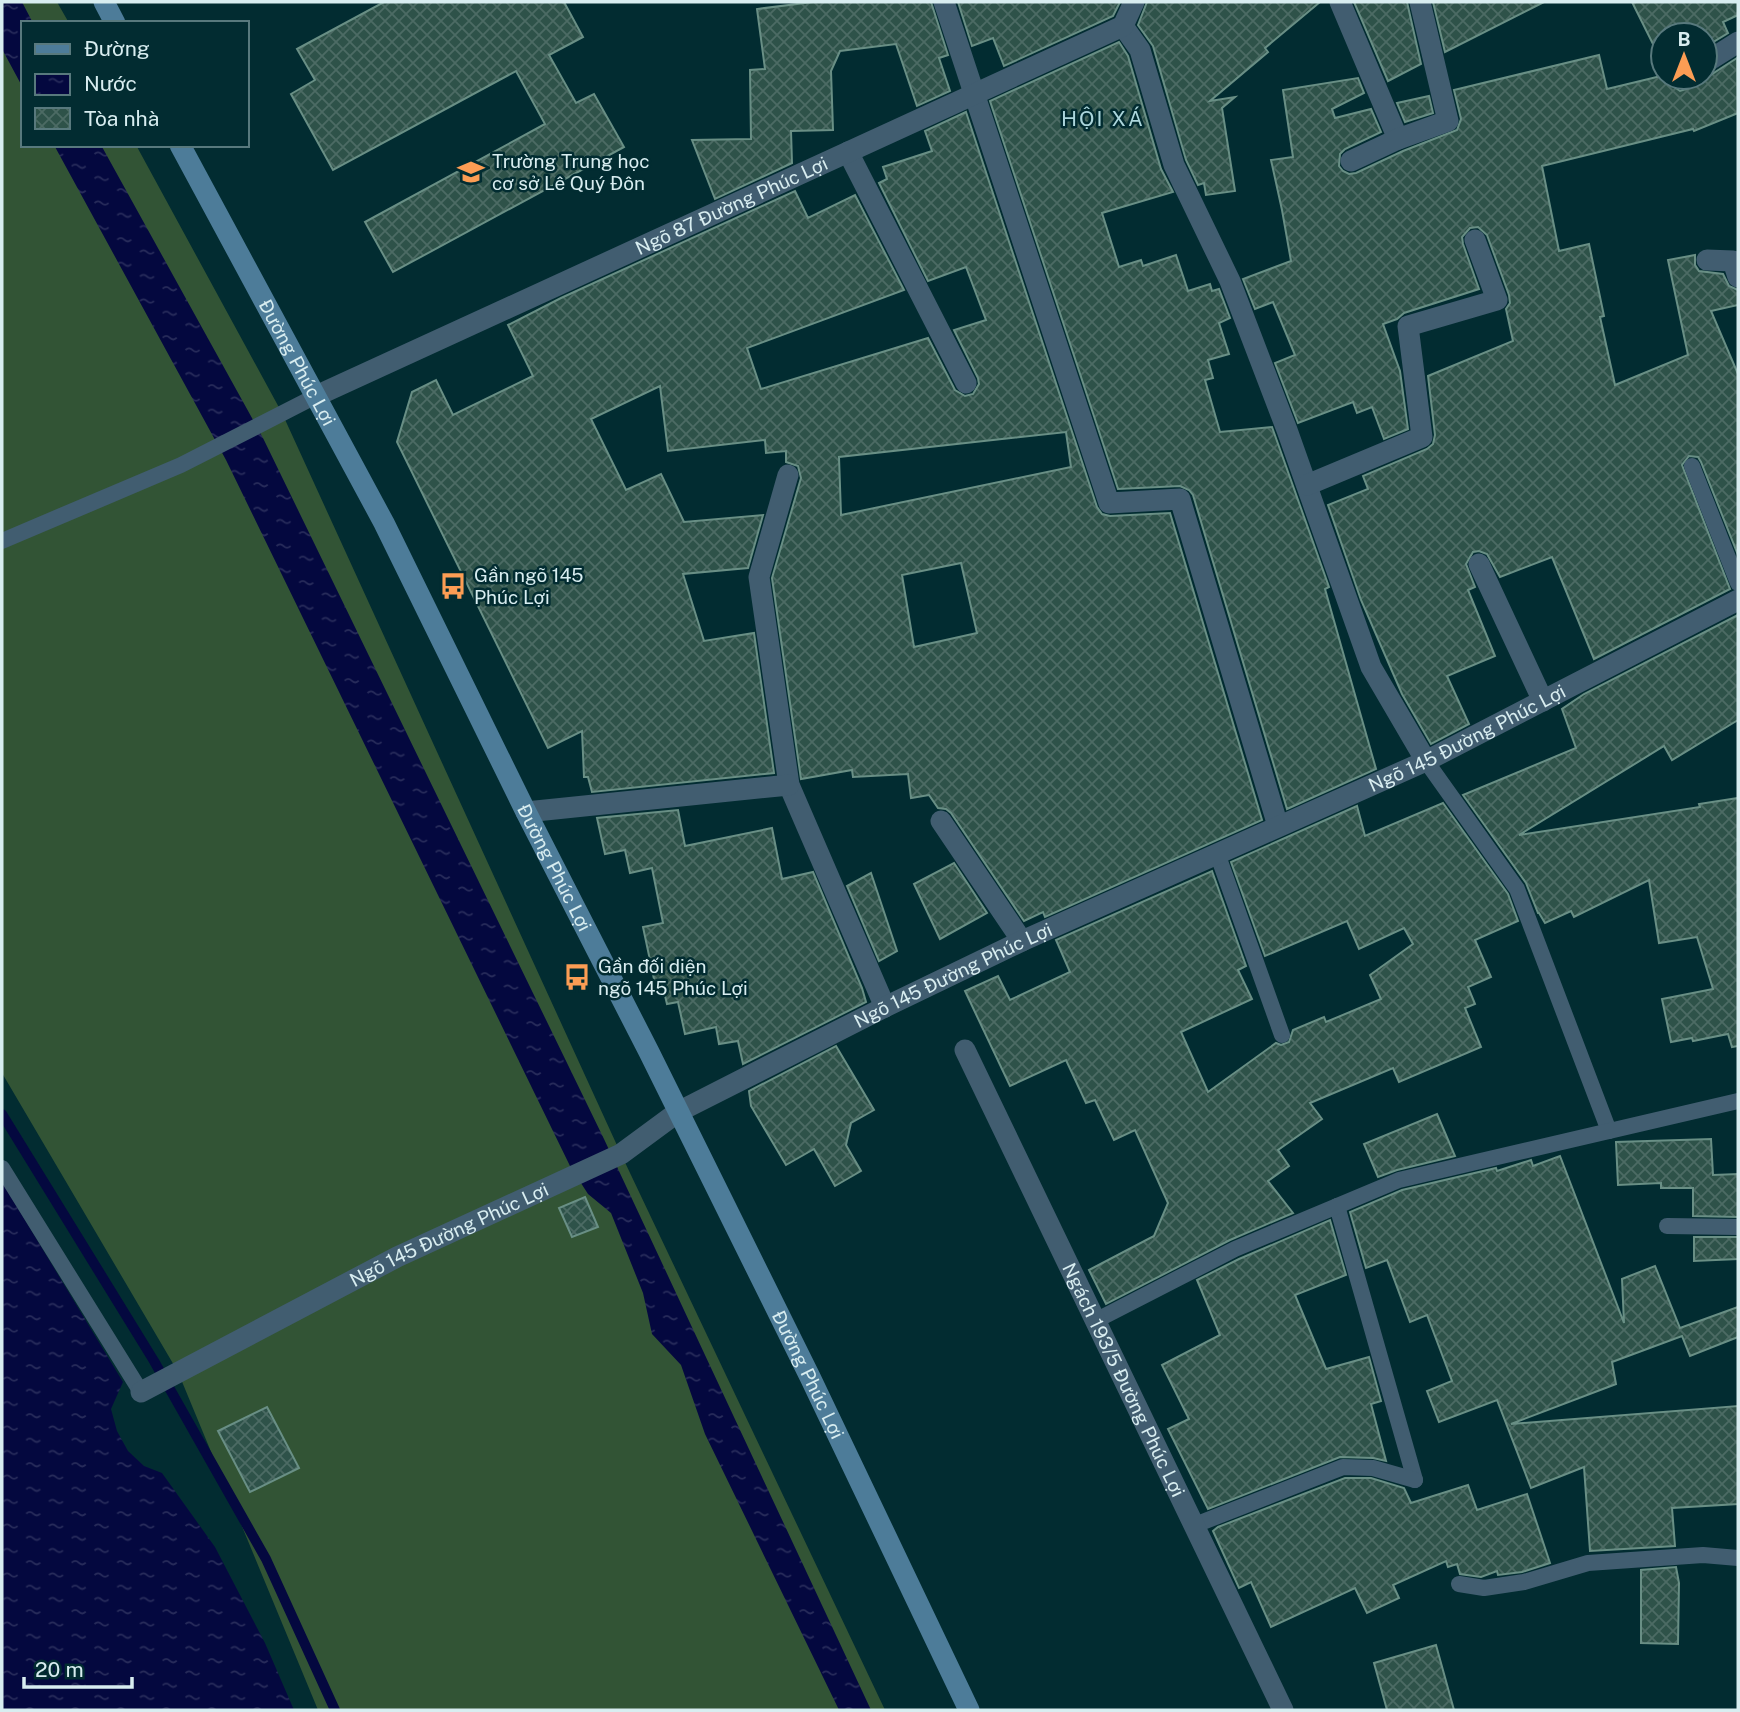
<svg xmlns="http://www.w3.org/2000/svg" width="1740" height="1712" viewBox="0 0 1740 1712" font-family="'Public Sans',sans-serif">
<style>
.garden{fill:#325435}
.water{fill:url(#water-ripples)}
.lines{fill:none;stroke-linecap:round;stroke-linejoin:round}
.stream{stroke:#04083f;stroke-width:10}
.building{fill:url(#building-cross-hatch);stroke:#698f85;stroke-width:2;fill-rule:evenodd}
.lane{stroke:#415d70;stroke-width:16}
.street{stroke:#415d70;stroke-width:21}
.secondary{stroke:#4d7c99;stroke-width:21}
.labels{text-anchor:middle;stroke-width:5;stroke-linejoin:round;paint-order:stroke}
.poi-label{font-size:19px;fill:#d8edf0;stroke:#022c31;text-anchor:start}
.street-label{font-size:19px;fill:#d8edf0;stroke:#022c31}
.neighbourhood-label{font-size:21px;letter-spacing:2px;fill:#acd6dc;stroke:#022c31}
</style>
<defs>
<pattern id="water-ripples" width="26" height="14" patternUnits="userSpaceOnUse" patternTransform="scale(1.75)"><rect width="26" height="14" fill="#04083f"/><path d="M2 4q2-2 4 0t4 0M15 11q2-2 4 0t4 0" fill="none" stroke="#282c5b"/></pattern>
<pattern id="building-cross-hatch" width="8" height="8" patternUnits="userSpaceOnUse" patternTransform="scale(1.75)"><rect width="8" height="8" fill="#2e5249"/><path d="M0 0l8 8M0 8l8-8" fill="none" stroke="#4c6b64"/></pattern>
</defs>
<rect width="100%" height="100%" fill="#022c31"/>
<path class="garden" d="M2,2H57L69,23H23V145H136L282,413L621,1154L885,1710H318L178,1372L2,1073Z"/>
<g class="water">
<path d="M2,2H22L33,23H23V88L2,49Z"/>
<path d="M54,145H101L263,438L604,1139L871,1710H839L705,1434L681,1365L652,1334L643,1293L611,1213L588,1194L570,1166L226,460Z"/>
<path d="M2,1182L123,1382L111,1409L117,1431L128,1451L144,1466L162,1473L215,1547L265,1643L294,1710H2Z"/>
</g>
<g class="lines">
<path class="stream" d="M2,1114L154,1361L266,1559L335,1710"/>
</g>
<g class="building">
<path d="M384,2H564L583,37L549,55L576,103L594,94L624,147L393,272L365,222L545,124L516,71L333,170L291,94L315,80L297,49Z"/>
<path d="M813,2H931L948,55L939,58L950,91L917,106L896,44L840,51L831,71L833,130L791,131L792,163L715,199L692,140L751,139L750,70L765,69L757,9Z"/>
<path d="M958,2H1120L1113,16L1004,66L993,38L972,46Z"/>
<path d="M1147,2H1320L1265,48L1268,52L1210,101L1235,97L1222,108L1235,191L1206,195L1204,183L1198,185L1186,160L1153,46L1138,25Z"/>
<path d="M1354,2H1407L1421,64L1388,81Z"/>
<path d="M1433,2H1544L1445,52Z"/>
<path d="M1632,2H1738V15L1723,22L1728,33L1705,47V35H1663V77H1668L1670,84L1680,91L1689,88L1694,84L1696,77L1712,74L1737,58L1738,113L1694,131L1693,129L1542,166L1559,251L1589,244L1604,316L1600,317L1615,385L1688,355L1668,260L1695,255V265L1699,271L1723,274L1729,286L1738,290V305L1711,311L1738,374V555L1701,462L1698,457L1689,456L1682,465L1730,589L1594,659L1552,557L1500,577L1487,554L1479,551L1473,552L1466,564L1475,587L1468,590L1495,656L1447,676L1469,724L1431,744L1402,694L1361,600L1328,505L1368,489L1363,476L1427,449L1433,444L1435,435L1428,376L1513,341L1506,309L1510,303L1509,295L1487,235L1478,227L1470,228L1462,237L1463,244L1479,289L1404,313L1397,319L1383,324L1400,371L1408,429L1384,439L1372,407L1357,413L1353,402L1298,423L1275,363L1295,355L1273,302L1255,309L1243,279L1291,261L1282,210L1271,160L1293,157L1283,90L1358,78L1364,93L1332,109L1335,118L1371,109L1381,132L1345,149L1340,154L1339,166L1343,171L1349,174L1356,173L1403,151L1457,130L1461,119L1454,90L1599,55L1607,89L1661,76L1654,46Z"/>
<path d="M1119,42L1128,56L1161,169L1173,192L1102,213L1119,267L1141,260L1143,266L1176,255L1188,291L1210,284L1212,291L1219,289L1230,318L1219,323L1229,354L1208,360L1213,378L1205,380L1220,432L1272,427L1329,587L1325,589L1376,769L1287,809L1193,495L1189,490L1180,486L1118,489L990,101Z"/>
<path d="M1429,96L1433,113L1405,122L1397,103Z"/>
<path d="M966,112L1097,507L1102,514L1110,516L1170,513L1262,820L1045,917L1043,912L1024,921L951,813L946,809L938,808L929,795L911,798L908,774L853,777L852,770L801,779L772,578L801,478L798,466L786,462V451L766,453L765,440L668,451L660,386L591,419L626,490L661,474L684,522L763,515L748,568L683,574L704,641L754,633L774,773L592,792L588,777H584L582,731L548,748L397,442L412,392L436,380L453,415L533,376L508,325L561,298L795,191L808,218L855,195L904,290L747,348L761,389L928,338L955,390L965,396L973,394L979,384L978,378L954,330L986,320L966,267L928,281L879,183L887,179L883,167L932,151L925,131ZM1066,432L1071,467L841,515L839,457ZM961,563L977,633L914,647L902,575Z"/>
<path d="M1738,615V720L1672,760L1664,746L1519,835L1700,807L1699,804L1738,798V1046L1732,1047L1728,1034L1693,1041L1692,1038L1671,1042L1662,999L1713,989L1697,937L1659,943L1649,880L1574,917L1571,911L1545,923L1539,913H1538L1526,883L1463,795L1576,748L1562,709L1584,694Z"/>
<path d="M1443,803L1508,894L1518,921L1475,940L1491,977L1468,987L1475,1004L1465,1008L1481,1047L1399,1082L1393,1068L1310,1103L1322,1119L1278,1150L1289,1166L1268,1181L1293,1213L1230,1240L1106,1304L1089,1270L1154,1236L1168,1203L1135,1130L1114,1140L1095,1100L1086,1103L1066,1060L1010,1086L965,991L998,976L1010,1000L1070,972L1056,940L1212,871L1246,966L1238,970L1252,999L1181,1032L1208,1092L1276,1043L1281,1045L1289,1042L1293,1030L1324,1017L1326,1022L1381,999L1370,975L1413,944L1404,928L1359,949L1347,921L1265,956L1231,862L1357,806L1365,836Z"/>
<path d="M678,810L685,846L772,828L782,879L813,872L862,988L866,1002L743,1064L738,1041L719,1044L716,1027L685,1034L678,1002L667,1004L662,983L655,984L643,927L663,923L652,868L630,873L625,850L605,854L597,818Z"/>
<path d="M954,863L987,913L940,939L914,884Z"/>
<path d="M871,873L897,951L879,961L847,886Z"/>
<path d="M836,1046L874,1110L851,1123L846,1145L861,1171L835,1186L814,1149L786,1165L751,1106L749,1091Z"/>
<path d="M1437,1114L1455,1156L1397,1170L1378,1177L1364,1144Z"/>
<path d="M1711,1139L1713,1175L1738,1174V1217L1693,1216V1188H1661V1183L1618,1185L1616,1142Z"/>
<path d="M1560,1156L1624,1323L1622,1279L1655,1266L1680,1328L1738,1307V1337L1690,1356L1682,1336L1612,1362L1616,1384L1511,1424L1738,1406V1504L1672,1508L1675,1546L1590,1551L1584,1467L1531,1488L1497,1400L1439,1422L1427,1391L1452,1381L1427,1315L1410,1322L1387,1260L1366,1268L1350,1212L1402,1190L1496,1168L1497,1171L1531,1160L1533,1166Z"/>
<path d="M585,1197L598,1227L572,1237L559,1208Z"/>
<path d="M1330,1220L1346,1275L1295,1295L1326,1369L1369,1357L1381,1401L1371,1404L1386,1461L1373,1458L1340,1457L1208,1509L1168,1429L1189,1419L1162,1365L1220,1335L1197,1280L1239,1259Z"/>
<path d="M1694,1237H1738V1259L1694,1261Z"/>
<path d="M267,1407L299,1468L250,1492L218,1431Z"/>
<path d="M1345,1478H1371L1404,1488L1411,1503L1468,1485L1477,1510L1527,1494L1550,1563L1522,1572L1498,1575L1497,1571L1481,1577L1460,1574L1457,1564L1448,1567L1446,1561L1393,1585L1399,1598L1367,1613L1355,1588L1271,1627L1251,1582L1239,1588L1213,1531L1218,1527Z"/>
<path d="M1676,1567L1679,1583L1678,1644L1641,1643V1570Z"/>
<path d="M1436,1645L1454,1710H1387L1374,1663Z"/>
</g>
<g class="lines">
<g class="lane">
<path d="M1692,466L1738,583"/>
<path d="M2,541L181,465L316,396"/>
<path d="M1426,761L1517,889L1609,1131"/>
<path d="M1217,853L1282,1035"/>
<path d="M2,1168L141,1392"/>
<path d="M1337,1206L1415,1480"/>
<path d="M1667,1226L1738,1227"/>
<path d="M1095,1321L1235,1249L1399,1180L1738,1101"/>
<path d="M1195,1525L1343,1467L1373,1468L1415,1480"/>
<path d="M1459,1584L1484,1588L1524,1582L1588,1563L1703,1555L1738,1558"/>
</g>
<g class="street">
<path d="M944,2L1109,503L1180,499L1278,826"/>
<path d="M1340,2L1398,139"/>
<path d="M1123,26L1140,50L1174,165L1230,281L1287,430L1371,667L1426,761"/>
<path d="M1705,63L1738,42"/>
<path d="M1681,78L1683,77"/>
<path d="M848,152L966,383"/>
<path d="M1351,161L1398,139L1448,121L1420,2"/>
<path d="M1707,260L1733,261L1738,277"/>
<path id="s1" d="M316,396L1123,26L1134,2"/>
<path d="M788,475L759,577L789,785L885,1007"/>
<path d="M1307,485L1422,437L1408,326L1497,300L1475,240"/>
<path d="M1479,564L1543,701"/>
<path d="M526,812L789,785"/>
<path d="M941,821L1022,941"/>
<path id="s2" d="M965,1050L1283,1710"/>
<path id="s3" d="M141,1392L397,1257L621,1154L678,1112L885,1007L1022,941L1426,761L1738,600"/>
</g>
<g class="secondary">
<path d="M104,2L115,23"/>
<path id="s4" d="M180,145L384,523L526,812L649,1052L810,1377L969,1710"/>
</g>
</g>
<defs>
<symbol id="school-bare" viewBox="-9 -9 18 18"><path d="M0-5L7-2L0 1L-7-2ZM-4 1L0 2.5L4 1V4Q0 6-4 4Z" fill="#fc9d54" stroke="#022c31" stroke-width="2.5" paint-order="stroke"/></symbol>
<symbol id="bus-bare" viewBox="-9 -9 18 18"><path d="M-5-6H5V4H4V6H2V4H-2V6H-4V4H-5ZM-3.5-4V0h7V-4ZM-3.5 1.2v1.5H-2V1.2ZM2 1.2v1.5H3.5V1.2Z" fill="#fc9d54" stroke="#022c31" stroke-width="2.5" paint-order="stroke"/></symbol>
</defs>
<g fill-rule="evenodd">
<use href="#school-bare" x="452" y="153" width="38" height="38"/>
<use href="#bus-bare" x="434" y="567" width="38" height="38"/>
<use href="#bus-bare" x="558" y="958" width="38" height="38"/>
</g>
<g class="labels">
<g class="poi-label">
<text x="492" y="168">Trường Trung học<tspan x="492" dy="22">cơ sở Lê Quý Đôn</tspan></text>
<text x="474" y="582">Gần ngõ 145<tspan x="474" dy="22">Phúc Lợi</tspan></text>
<text x="598" y="973">Gần đối diện<tspan x="598" dy="22">ngõ 145 Phúc Lợi</tspan></text>
</g>
<g class="street-label">
<text dy="7" stroke="none"><textPath href="#s1" startOffset="457">Ngõ 87 Đường Phúc Lợi</textPath></text>
<text dy="7" stroke="none"><textPath href="#s4" startOffset="247">Đường Phúc Lợi</textPath></text>
<text dy="7" stroke="none"><textPath href="#s3" startOffset="1480">Ngõ 145 Đường Phúc Lợi</textPath></text>
<text dy="7" stroke="none"><textPath href="#s4" startOffset="814">Đường Phúc Lợi</textPath></text>
<text dy="7" stroke="none"><textPath href="#s3" startOffset="914">Ngõ 145 Đường Phúc Lợi</textPath></text>
<text dy="7" stroke="none"><textPath href="#s3" startOffset="346">Ngõ 145 Đường Phúc Lợi</textPath></text>
<text dy="7" stroke="none"><textPath href="#s4" startOffset="1381">Đường Phúc Lợi</textPath></text>
<text dy="7" stroke="none"><textPath href="#s2" startOffset="366">Ngách 193/5 Đường Phúc Lợi</textPath></text>
</g>
<g class="neighbourhood-label">
<text x="1103" y="126">HỘI XÁ</text>
</g>
</g>
<rect width="1740" height="1712" fill="none" stroke="#d8edf0" stroke-width="7"/>
<rect x="21" y="21" width="228" height="126" fill="#022c31" stroke="#58797d" stroke-width="2"/>
<rect x="35" y="44" width="35" height="10" fill="#4d7c99" stroke="#58797d" stroke-width="2"/>
<text x="84" y="56" font-size="21" fill="#d8edf0">Đường</text>
<rect x="35" y="74" width="35" height="21" fill="url(#water-ripples)" stroke="#58797d" stroke-width="2"/>
<text x="84" y="91" font-size="21" fill="#d8edf0">Nước</text>
<rect x="35" y="108" width="35" height="21" fill="url(#building-cross-hatch)" stroke="#58797d" stroke-width="2"/>
<text x="84" y="126" font-size="21" fill="#d8edf0">Tòa nhà</text>
<g transform="translate(1684 56)"><circle r="33" fill="#022c31" stroke="#58797d" stroke-width="2"/>
<path d="M0-5L12 26L0 18L-12 26Z" fill="#fc9d54"/>
<text y="-10" font-size="19" font-weight="bold" text-anchor="middle" fill="#d8edf0">B</text>
</g>
<path d="M24 1677v10h108v-10" fill="none" stroke="#d8edf0" stroke-width="3.5"/>
<text x="35" y="1677" font-size="21" fill="#d8edf0" stroke="#022c31" stroke-width="5" paint-order="stroke">20 m</text>
</svg>
